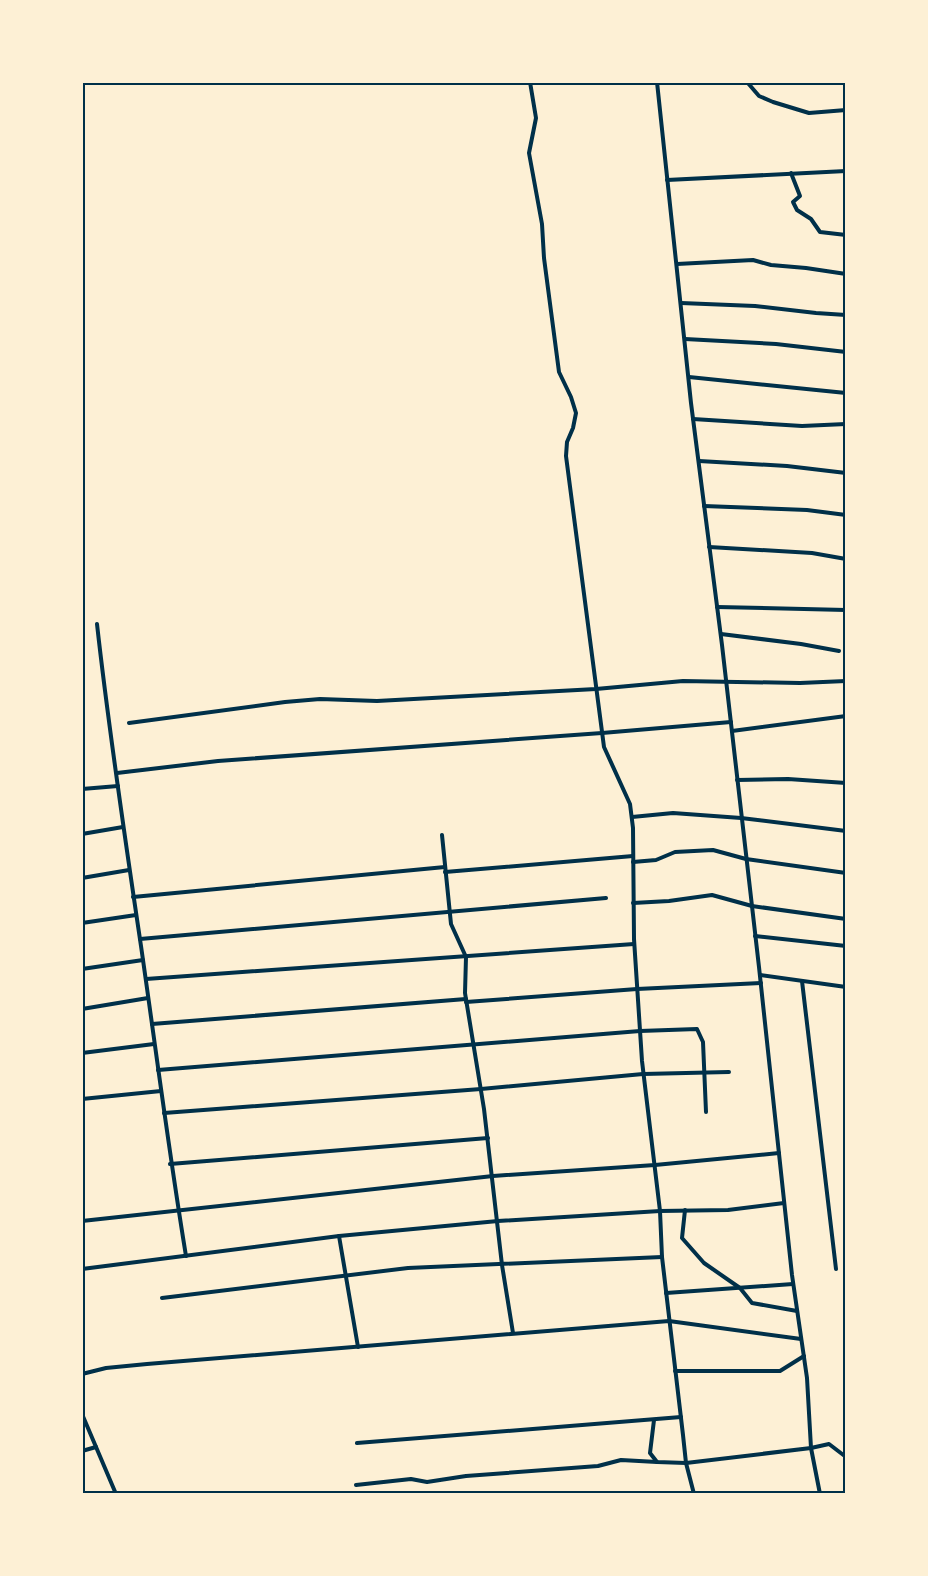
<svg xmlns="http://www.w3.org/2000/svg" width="928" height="1576" viewBox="0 0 928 1576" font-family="'Fira Sans Condensed',sans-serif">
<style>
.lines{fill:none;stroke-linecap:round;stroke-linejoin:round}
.minor{stroke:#003049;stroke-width:4}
.neatline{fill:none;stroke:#003049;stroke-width:2}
</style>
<rect width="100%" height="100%" fill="#fdf0d5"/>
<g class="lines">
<g class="minor">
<path d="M530,82L536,118L529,153L542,224L544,258L559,372L571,397L576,413L573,428L567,442L566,456L604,747L630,804L633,828L634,939L642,1061L660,1211L662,1257L683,1435L686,1463L694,1494"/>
<path d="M657,82L691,403L722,645L759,967L792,1275L807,1378L811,1448L820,1494"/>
<path d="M747,82L759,96L773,102L809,113L846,110"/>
<path d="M791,173L800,196L793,202L797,210L811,219L820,232L846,235"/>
<path d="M667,180L846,171"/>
<path d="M677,264L753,260L771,265L806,268L846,274"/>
<path d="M681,303L755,306L816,313L846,315"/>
<path d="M685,339L776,344L846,352"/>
<path d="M689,377L846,393"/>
<path d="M693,419L802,426L846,424"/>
<path d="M699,461L787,466L846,473"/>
<path d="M704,506L807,510L846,515"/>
<path d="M709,547L812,553L846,559"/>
<path d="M717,607L846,610"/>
<path d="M97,624C109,732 125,839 141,946C156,1050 169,1153 186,1256"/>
<path d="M721,634L801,644L839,651"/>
<path d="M129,723L285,702L320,699L377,701L596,689L683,681L800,683L846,681"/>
<path d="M732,731L846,716"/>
<path d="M117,773L218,761L602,733L731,722"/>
<path d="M737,780L788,779L846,783"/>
<path d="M82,789L118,786"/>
<path d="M632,817L673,813L741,818L846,831"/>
<path d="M82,834L123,827"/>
<path d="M442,835L451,924L466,957L465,993L484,1109L502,1265L513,1333"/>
<path d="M633,862L656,860L675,852L713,850L746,859L846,873"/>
<path d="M445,872L633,856"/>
<path d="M82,878L129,870"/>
<path d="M133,897L445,867"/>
<path d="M633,903L669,901L712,895L752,906L846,919"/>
<path d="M82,923L136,915"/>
<path d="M755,936L846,946"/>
<path d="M140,939L606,898"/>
<path d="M82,969L143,960"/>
<path d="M760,975L846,987"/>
<path d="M146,979L634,944"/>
<path d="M802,981L836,1269"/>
<path d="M466,1002L637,989L761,983"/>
<path d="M82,1009L148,998"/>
<path d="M152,1024L466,999"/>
<path d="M82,1053L154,1044"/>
<path d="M158,1070L640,1031L697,1029L703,1042L706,1112"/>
<path d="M82,1099L161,1091"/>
<path d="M164,1113L481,1089L643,1074L729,1072"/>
<path d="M170,1164L488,1138"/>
<path d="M685,1210L682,1238L704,1263L740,1288L752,1303L797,1311"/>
<path d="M82,1221L493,1176L655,1165L779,1153"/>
<path d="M339,1236L358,1347"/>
<path d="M82,1269L339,1236L498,1221L660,1211L728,1210L784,1203"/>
<path d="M666,1293L793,1284"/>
<path d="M162,1298L408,1268L662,1257"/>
<path d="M675,1371H780L804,1356"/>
<path d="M82,1374L106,1368L147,1364L669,1321L801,1339"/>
<path d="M82,1414L116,1494"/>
<path d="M654,1420L650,1453L657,1462L686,1463L811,1448L829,1444L846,1457"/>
<path d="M357,1443L681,1417"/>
<path d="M82,1451L96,1447"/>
<path d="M356,1485L411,1479L427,1482L466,1476L598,1466L621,1460L657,1462"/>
<path d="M808,1494H830"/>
</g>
</g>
<rect width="928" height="1576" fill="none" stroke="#fdf0d5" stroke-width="168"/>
<rect x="84" y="84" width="760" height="1408" class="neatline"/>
</svg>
